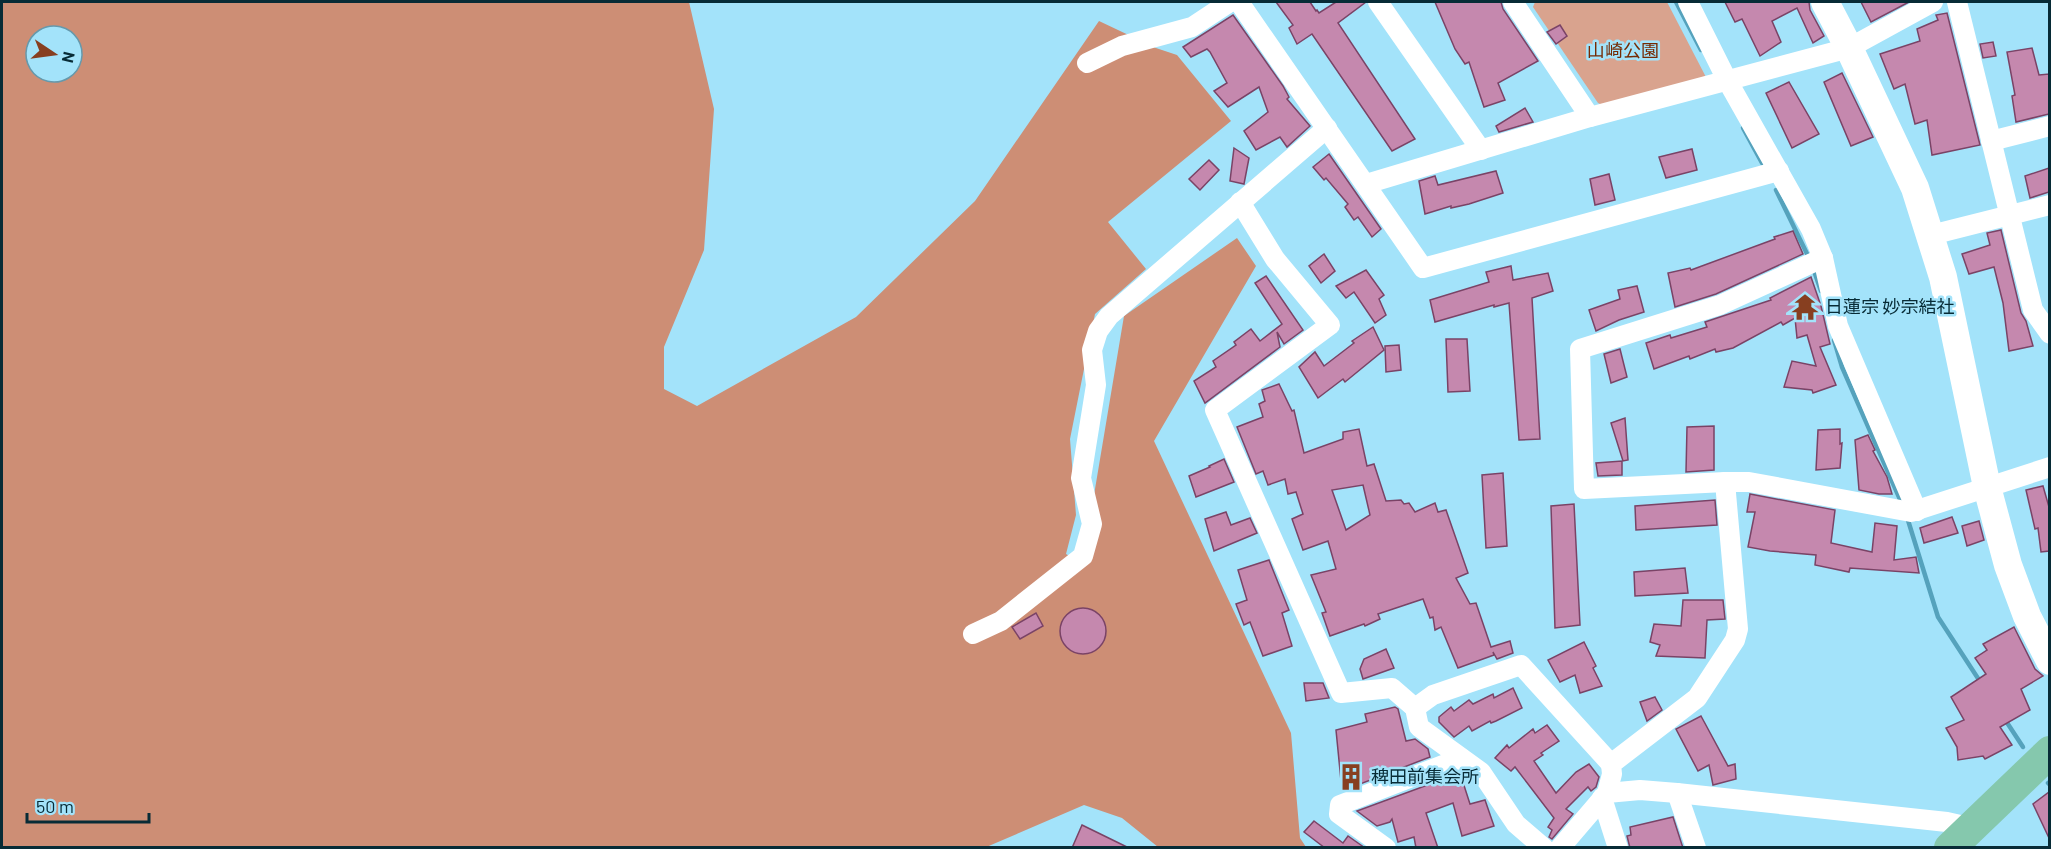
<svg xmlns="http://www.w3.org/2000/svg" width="2051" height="849" viewBox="0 0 2051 849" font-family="Barlow,'Noto Sans JP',sans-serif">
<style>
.green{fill:#d9a38e}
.forest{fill:#cd8e75;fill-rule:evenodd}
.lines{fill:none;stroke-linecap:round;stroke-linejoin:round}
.stream{stroke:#55a2bc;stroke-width:4.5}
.building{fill:#c588ae;stroke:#7a4366;stroke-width:1.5;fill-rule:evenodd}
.street{stroke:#fff;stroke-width:20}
.secondary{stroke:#fff;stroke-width:28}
.primary{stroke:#85c8ad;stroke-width:32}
.labels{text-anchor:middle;stroke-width:5;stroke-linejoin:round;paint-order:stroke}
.park-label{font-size:18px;fill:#762a03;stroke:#a3e3fa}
.poi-label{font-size:18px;fill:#072b36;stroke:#a3e3fa;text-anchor:start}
</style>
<rect width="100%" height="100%" fill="#a3e3fa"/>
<path class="green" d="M1535,2H1667L1708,81L1607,107L1598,103L1533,7Z"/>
<path class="forest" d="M2,2H689L714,109L704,250L664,347V389L697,406L856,317L975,201L1099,21L1156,48L1177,55L1231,121L1108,222L1146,269L1095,314L1070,439L1076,515L1066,554L1085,565L1094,495L1124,316L1237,238L1256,266L1154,441L1291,733L1300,838L1306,847H1158L1122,818L1084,805L984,848H2ZM36,36H72V72H36Z"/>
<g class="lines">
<g class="stream">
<path d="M1676,2L1701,50"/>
<path d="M1743,128L1762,163"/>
<path d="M1776,190L1810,260"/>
<path d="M1813,268L1821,291"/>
<path d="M1834,340L1842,367L1902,504"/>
<path d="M1907,517L1938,617L1981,683"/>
<path d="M2004,718L2023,747"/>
<path d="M2048,783L2050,785"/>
</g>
</g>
<g class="building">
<path d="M1276,2H1310L1316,11L1317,10L1319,13L1336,2H1366L1338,23L1415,139L1392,151L1312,34L1297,44L1289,28L1293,25Z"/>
<path d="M1435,2H1501L1503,9L1538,61L1498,83L1505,100L1484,107L1469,62L1465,64L1455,49Z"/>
<path d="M1725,2H1809L1810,10L1824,36L1813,43L1797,8L1772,21L1781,42L1760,56L1742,19L1735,22Z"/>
<path d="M1861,2H1909L1871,22Z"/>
<path d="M1947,13L1980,145L1932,155L1927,120L1915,124L1905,84L1894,89L1880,54L1920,41L1917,29L1938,20L1936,15Z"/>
<path d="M1233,15L1283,86L1289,97L1287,99L1310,126L1287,147L1280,137L1256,150L1244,131L1268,112L1259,87L1228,107L1214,91L1227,83L1210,52L1207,49L1191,57L1183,47Z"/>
<path d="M1560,25L1567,36L1556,44L1547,32Z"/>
<path d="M1993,42L1996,56L1983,58L1980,44Z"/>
<path d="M2032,48L2039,75L2049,74V114L2016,122L2012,96L2015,95L2007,52Z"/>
<path d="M1842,73L1873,137L1851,146L1824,82Z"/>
<path d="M1789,82L1819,134L1792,148L1766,93Z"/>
<path d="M1525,108L1533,122L1499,132L1496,126Z"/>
<path d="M1234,148L1249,158L1244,184L1230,181Z"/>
<path d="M1692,149L1697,170L1666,178L1659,157Z"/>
<path d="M1329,154L1381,229L1372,237L1358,217L1354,220L1345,207L1348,204L1326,178L1324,180L1313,167Z"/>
<path d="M1209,160L1219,170L1200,190L1189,179Z"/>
<path d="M2049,168V192L2030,198L2025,176Z"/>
<path d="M1496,171L1503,193L1469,204L1451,208V206L1425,214L1419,181L1435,176L1438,185Z"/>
<path d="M1609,174L1615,200L1595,205L1590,179Z"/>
<path d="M2001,230L2021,313L2026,321L2033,346L2009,351L2003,303L1994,267L1969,274L1962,254L1990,245L1987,233Z"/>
<path d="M1793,231L1803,254L1716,294L1675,307L1668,273L1690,268L1691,270L1775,239L1774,237Z"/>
<path d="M1324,254L1335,271L1321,283L1309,266Z"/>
<path d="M1511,266L1513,280L1548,273L1553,291L1532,298L1540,439L1519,440L1509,303L1494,307V305L1435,322L1430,300L1489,282L1486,272Z"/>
<path d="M1366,270L1384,295L1379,299L1386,315L1375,323L1354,292L1346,298L1336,286Z"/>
<path d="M1266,276L1303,330L1284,344L1277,332L1280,347L1205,403L1194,381L1216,367L1213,361L1236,345L1234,342L1251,329L1260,341L1282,324L1255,283Z"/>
<path d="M1811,277L1821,306L1830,344L1820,347L1836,385L1813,393L1812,390L1784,387L1792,361L1816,366L1807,335L1797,338L1795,318L1783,325L1781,322L1733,348L1716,352L1715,349L1690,359L1689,356L1654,369L1646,343L1670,335L1671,338L1707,327L1705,322L1771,300L1770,298Z"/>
<path d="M1637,286L1644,312L1619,320L1596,331L1589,310L1620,299L1618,290Z"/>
<path d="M1373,327L1384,350L1345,382L1343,379L1318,398L1299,367L1315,352L1324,366L1354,343L1352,341Z"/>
<path d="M1446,339H1467L1470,391L1448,392Z"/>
<path d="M1399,345L1401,370L1386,372L1385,346Z"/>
<path d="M1620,349L1627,377L1611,383L1604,354Z"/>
<path d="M1279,384L1292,411L1294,410L1304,453L1343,439V432L1359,429L1367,466L1374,464L1386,501L1401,500L1404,504L1409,503L1415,512L1435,503L1438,512L1446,510L1468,573L1456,578L1470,604L1476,603L1491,647L1510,641L1513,653L1497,659L1493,652L1494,655L1458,668L1441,627L1435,630L1433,617L1430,618L1423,599L1378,614L1380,619L1365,626L1364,624L1330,636L1322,613L1326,612L1311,575L1336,569L1328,541L1303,550L1292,519L1303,514L1296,492L1288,494L1285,479L1268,485L1263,471L1256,474L1237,427L1263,417L1259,404L1265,401L1262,390ZM1363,485L1370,515L1346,530L1332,490Z"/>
<path d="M1625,418L1628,460L1623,461L1611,423Z"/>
<path d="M1714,426V470L1686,472L1687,427Z"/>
<path d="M1840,429V444L1842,443L1840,468L1816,470L1818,430Z"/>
<path d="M1868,435L1875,450L1873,451L1887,477L1892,494H1879L1859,490L1855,440Z"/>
<path d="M1224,459L1234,482L1196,497L1189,476L1210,467L1209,466Z"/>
<path d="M1622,461V475L1598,476L1596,463Z"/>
<path d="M1503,473L1507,546L1486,548L1482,475Z"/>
<path d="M2043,486L2049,507V551L2041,552L2038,528L2035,529L2026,490Z"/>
<path d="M1750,494L1835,510L1831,543L1872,552L1875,523L1897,526L1894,560L1916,557L1919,573L1850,568L1849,572L1815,565L1816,555L1770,551L1748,547L1755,512H1747Z"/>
<path d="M1715,500L1717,525L1636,530L1635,506Z"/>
<path d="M1574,504L1580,625L1555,628L1551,506Z"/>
<path d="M1226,512L1231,525L1250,518L1257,533L1214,551L1205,519Z"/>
<path d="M1952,517L1958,533L1924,543L1920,528Z"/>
<path d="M1979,521L1984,540L1967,546L1962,526Z"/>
<path d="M1269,560L1289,610L1282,613L1292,646L1263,656L1250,622L1244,625L1236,604L1247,600L1238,570Z"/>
<path d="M1685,568L1688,593L1635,596L1634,572Z"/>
<path d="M1683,600H1723L1725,619L1707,620L1705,658L1656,656L1660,645L1650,642L1654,624L1681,626Z"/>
<circle cx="1083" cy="631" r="23"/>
<path d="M1036,613L1043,626L1020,639L1012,627Z"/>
<path d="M2014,627L2035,669L2043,676L2021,689L2030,710L2000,727L2012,745L1985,759L1983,756L1958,760L1957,747L1946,728L1964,720L1951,697L1986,674L1975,658L1987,650L1983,644Z"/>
<path d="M1584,642L1596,666L1593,668L1602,686L1580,693L1575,675L1560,682L1548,660Z"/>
<path d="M1386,649L1394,668L1363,679L1360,669L1364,659Z"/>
<path d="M1304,683H1323L1329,698L1306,701Z"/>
<path d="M1513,688L1522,708L1496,721L1491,723L1490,721L1472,731L1469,726L1454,737L1439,722V717L1451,707L1454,711L1469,700L1473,704L1493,694L1494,698Z"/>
<path d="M1655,697L1662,710L1647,721L1640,702Z"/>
<path d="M1395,707L1398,709L1406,741L1415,739L1428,749L1430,757L1342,791L1336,730L1367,722L1365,714Z"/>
<path d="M1701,716L1728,766L1735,764L1736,779L1713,785L1709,765L1698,771L1676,729Z"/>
<path d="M1547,725L1559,741L1541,753L1543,755L1534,761L1556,793L1576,772L1589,764L1599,777L1596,787L1591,791L1588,787L1566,809L1573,814L1552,839L1549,837L1552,830L1548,827L1554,818L1515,767L1511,771L1495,758L1507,745L1509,748L1533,729L1535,733Z"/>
<path d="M1460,773L1470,804L1485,800L1494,826L1462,836L1453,803L1426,813L1438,848H1416L1414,837L1398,842L1392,819L1390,822L1377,826L1357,811Z"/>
<path d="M2049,792V838L2033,804Z"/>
<path d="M1673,817L1683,848H1630L1627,836L1631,835L1630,827Z"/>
<path d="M1314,821L1343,843L1348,836L1365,848H1325L1304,832Z"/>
<path d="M1082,825L1129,848H1072Z"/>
</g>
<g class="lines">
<g class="street">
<path d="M1239,2L1423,268L1779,171"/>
<path d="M1378,2L1481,150"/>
<path d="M1513,2L1590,117"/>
<path d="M1688,2L1727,80L1811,229L1823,258L1838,326L1917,511"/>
<path d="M1957,2L2033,310L2050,334"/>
<path d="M1087,63L1122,46L1192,27L1230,2"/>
<path d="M1991,141L2050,126"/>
<path d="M1366,184L1590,117L1849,48L1933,2"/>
<path d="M1240,202L1275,259L1330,325L1215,410L1341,693L1392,688L1415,708L1419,727L1481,772L1516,824L1544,848"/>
<path d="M1931,235L2050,205"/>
<path d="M1725,482L1584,489L1580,349L1720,305L1823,258"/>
<path d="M973,634L1001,621L1083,556L1092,524L1081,478L1096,385L1092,350L1098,331L1109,316L1327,128"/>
<path d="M1415,708L1433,695L1521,665L1611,764"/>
<path d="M1607,793L1640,790L1677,793L1947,822L1969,827"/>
<path d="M1677,793L1696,848"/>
<path d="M1602,798L1618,848"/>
<path d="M1386,848L1339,814L1340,805L1461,758"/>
<path d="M1560,848L1607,793L1612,774L1611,764L1697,698L1735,640L1738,629L1725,482H1749L1911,512L2050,467"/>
</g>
<path class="secondary" d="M1825,2L1849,48L1915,188L1943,277L1987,487L2008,565L2027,616L2050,661"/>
<path class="primary" d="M1950,848L2050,752"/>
</g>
<defs>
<symbol id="temple-bare" viewBox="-9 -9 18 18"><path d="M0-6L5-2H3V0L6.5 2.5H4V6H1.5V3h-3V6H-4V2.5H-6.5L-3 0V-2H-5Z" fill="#873f20" stroke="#a3e3fa" stroke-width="2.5" paint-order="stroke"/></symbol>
<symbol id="building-bare" viewBox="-9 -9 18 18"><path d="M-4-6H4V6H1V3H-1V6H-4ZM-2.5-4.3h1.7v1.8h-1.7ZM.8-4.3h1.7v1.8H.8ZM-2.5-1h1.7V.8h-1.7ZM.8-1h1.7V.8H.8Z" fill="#873f20" stroke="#a3e3fa" stroke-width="2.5" paint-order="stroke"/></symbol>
</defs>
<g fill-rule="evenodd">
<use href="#temple-bare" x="1786" y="288" width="38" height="38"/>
<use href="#building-bare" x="1332" y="758" width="38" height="38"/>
</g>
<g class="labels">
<g class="park-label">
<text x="1623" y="57">山崎公園</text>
</g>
<g class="poi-label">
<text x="1825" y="313">日蓮宗 妙宗結社</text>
<text x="1371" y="783">稗田前集会所</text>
</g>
</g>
<rect width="2051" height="849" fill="none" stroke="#072b36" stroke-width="6"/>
<g transform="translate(54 54) rotate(103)"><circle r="28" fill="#a3e3fa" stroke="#6599ac" stroke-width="1.5"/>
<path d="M0-4.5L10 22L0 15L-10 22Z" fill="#873f20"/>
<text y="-9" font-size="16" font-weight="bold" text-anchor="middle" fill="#072b36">N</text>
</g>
<path d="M27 813v9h122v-9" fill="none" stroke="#072b36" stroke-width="3"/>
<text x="36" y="813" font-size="18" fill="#072b36" stroke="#a3e3fa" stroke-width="4.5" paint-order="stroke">50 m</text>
</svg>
